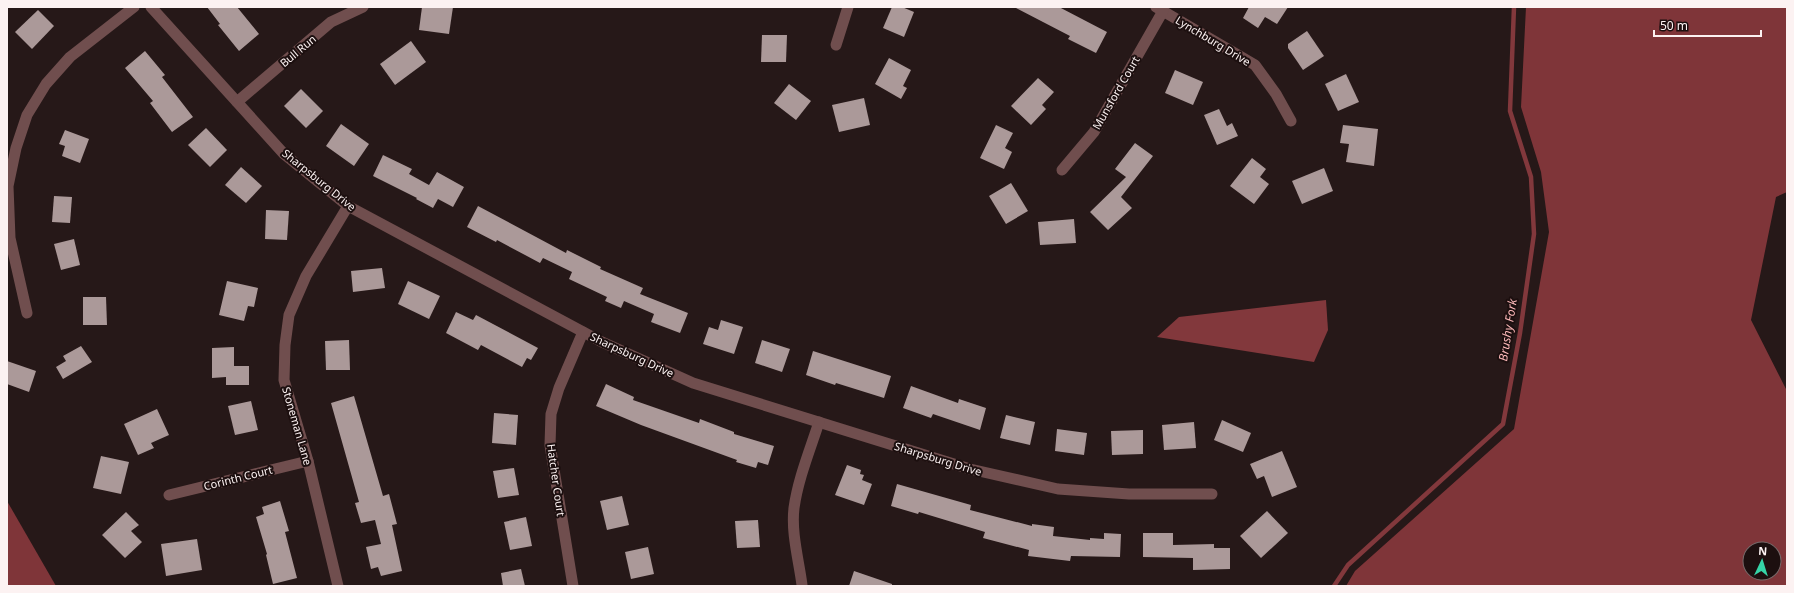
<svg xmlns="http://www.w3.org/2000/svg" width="1794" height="593" viewBox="0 0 1794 593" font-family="'Noto Sans',sans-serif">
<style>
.forest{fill:#7f3539;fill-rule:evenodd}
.water{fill:#82383c}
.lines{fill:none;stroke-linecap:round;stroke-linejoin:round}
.stream{stroke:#82383c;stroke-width:4.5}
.building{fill:#ab9999}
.minor{stroke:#704e4e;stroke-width:11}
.labels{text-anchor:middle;stroke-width:4;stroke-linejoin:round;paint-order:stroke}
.street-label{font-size:11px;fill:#fcf2f2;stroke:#1c0f0f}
.water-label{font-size:12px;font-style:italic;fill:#febaba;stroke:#1c0f0f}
</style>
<rect width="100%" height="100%" fill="#261818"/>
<g class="forest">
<path d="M1526,7H1787V192L1776,197L1751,320L1787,391V586H1346L1355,571L1514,429L1549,232L1541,172L1521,107ZM1750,549H1774V573H1750Z"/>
<path d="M7,501L56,586H7Z"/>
</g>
<path class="water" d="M1326,300L1328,330L1314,362L1157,337L1179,317Z"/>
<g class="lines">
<path class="stream" d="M1334,586L1348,565L1503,424L1520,333L1534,234L1531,177L1510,111L1514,7"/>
</g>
<g class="building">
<path d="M207,7H237L259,34L239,51L218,25L220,24Z"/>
<path d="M422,7H453L449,34L419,30Z"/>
<path d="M892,7H902L914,12L904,37L883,28Z"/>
<path d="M1014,7H1059L1107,32L1096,53L1068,39L1070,36Z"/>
<path d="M1249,7H1288L1277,24L1265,17L1258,28L1243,18Z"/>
<path d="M38,10L54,26L32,49L15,32Z"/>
<path d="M1307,31L1324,56L1303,70L1288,48V44Z"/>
<path d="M762,35H787L786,62H761Z"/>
<path d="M411,41L426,62L395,85L380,64Z"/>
<path d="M145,51L165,75L162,77L193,117L172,132L150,103L153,101L125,68Z"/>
<path d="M889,58L911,70L903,86L907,88L901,99L875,84Z"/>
<path d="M1175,70L1203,82L1193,105L1165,93Z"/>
<path d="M1346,74L1359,102L1338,111L1325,84Z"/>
<path d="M1038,78L1054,92L1042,105L1046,109L1031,125L1011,106Z"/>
<path d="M789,84L811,101L796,120L774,103Z"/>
<path d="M301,89L323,111L306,128L284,106Z"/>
<path d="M864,98L870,125L839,132L832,105Z"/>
<path d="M1219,109L1227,126L1232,123L1238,136L1217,145L1204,115Z"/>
<path d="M341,124L369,144L354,166L326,146Z"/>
<path d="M996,125L1013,133L1005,148L1012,152L1004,169L980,158Z"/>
<path d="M1343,125L1378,129L1374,166L1346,162L1349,144L1340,143Z"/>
<path d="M206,128L227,150L210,167L188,145Z"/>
<path d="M65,130L89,139L80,163L62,156L65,146L59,144Z"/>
<path d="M1135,143L1153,156L1121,197L1132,208L1108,230L1090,212L1126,177L1115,169Z"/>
<path d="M383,155L412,169L409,174L429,185L437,172L464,187L453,207L438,199L433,208L416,199L417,198L373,176Z"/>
<path d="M1252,158L1266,169L1260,177L1269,184L1254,204L1230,186Z"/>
<path d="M241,167L262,186L246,203L225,185Z"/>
<path d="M1324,168L1333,191L1302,204L1292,181Z"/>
<path d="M1011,183L1028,211L1006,224L989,196Z"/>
<path d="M54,196L72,197L70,223L52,222Z"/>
<path d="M478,206L566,253L567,250L601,267L600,269L643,288L640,294L688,313L680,333L651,322L654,314L624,301L621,308L605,301L607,297L569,279L572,272L543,258L540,263L497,240L496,242L467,227Z"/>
<path d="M266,210L289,211L287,240L265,239Z"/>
<path d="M1074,219L1076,243L1040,245L1038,222Z"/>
<path d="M74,239L80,265L61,270L54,244Z"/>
<path d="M382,268L385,288L353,292L351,271Z"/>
<path d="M227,281L258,288L254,307L248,306L244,321L219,315Z"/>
<path d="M408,281L440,296L429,319L398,304Z"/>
<path d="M83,297H106L107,325H83Z"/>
<path d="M456,312L473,320L476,315L538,348L531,360L527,358L522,367L481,345L478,350L446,333Z"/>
<path d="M721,320L743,327L734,354L703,344L709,327L718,330Z"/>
<path d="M349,340L350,370H326L325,341Z"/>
<path d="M762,340L790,349L782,372L755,363Z"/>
<path d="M81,346L92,362L63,379L56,367L66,361L63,356Z"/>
<path d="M234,347V366H249V385H226V377L212,378V348Z"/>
<path d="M813,351L891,376L884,398L836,383L835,385L806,375Z"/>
<path d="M7,361L36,371L29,392L7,384Z"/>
<path d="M606,384L634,397L633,400L699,423L700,419L734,432V434L774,446L768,465L758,462L756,468L736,462L737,460L641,425L596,406Z"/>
<path d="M911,386L958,403L959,399L986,408L980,430L933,414L931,418L903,408Z"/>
<path d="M354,396L383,496L389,494L397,524L392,525L402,571L381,576L378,567L371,569L366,547L381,544L375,520L361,523L355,503L359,502L331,403Z"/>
<path d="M251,401L258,430L235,435L228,406Z"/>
<path d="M157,409L169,435L151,443L154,448L138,455L124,424Z"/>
<path d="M494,413L518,415L516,445L492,443Z"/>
<path d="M1006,415L1035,422L1030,445L1000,438Z"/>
<path d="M1222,420L1251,433L1243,452L1214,440Z"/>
<path d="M1194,422L1196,448L1164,450L1162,425Z"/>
<path d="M1057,429L1087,433L1084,455L1055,451Z"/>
<path d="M1143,430V454L1112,455L1111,431Z"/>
<path d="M1282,451L1297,487L1272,497L1264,476L1257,479L1250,464Z"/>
<path d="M101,456L129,462L121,494L93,488Z"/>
<path d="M847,465L861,470L860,474L864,475L862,480L872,484L864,505L835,495Z"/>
<path d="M514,468L519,495L498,498L493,471Z"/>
<path d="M897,484L971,505L970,510L1032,526V524L1054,527L1053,536L1090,540V538L1104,539V533L1121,534L1120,557L1071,556L1070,561L1028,556L1029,550L983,538L985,532L919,512L918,514L891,506Z"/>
<path d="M622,496L629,525L607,530L600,501Z"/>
<path d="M280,501L289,531L285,532L297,578L273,584L266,555L267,554L256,517L264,514L262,507Z"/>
<path d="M1267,511L1288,533L1261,558L1240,536Z"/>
<path d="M126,512L139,525L131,531L142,542L125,558L102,535Z"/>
<path d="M526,517L532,546L510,550L504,522Z"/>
<path d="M758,520L760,547L737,548L735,521Z"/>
<path d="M1143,533H1173V545L1214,544V548H1230V569L1193,570V558L1143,557Z"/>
<path d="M197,539L202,570L166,576L161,544Z"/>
<path d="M648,547L654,574L631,579L625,552Z"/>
<path d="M521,569L525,586H503L501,573Z"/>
<path d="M854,571L892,584V586H849Z"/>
</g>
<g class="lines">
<g class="minor">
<path d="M151,7L284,154L348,206L602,342L693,383L970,469L1058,489L1129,494H1212"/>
<path d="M1156,7L1255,65L1276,94L1291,121"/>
<path d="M836,45L848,7"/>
<path d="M237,102L331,22L363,7"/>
<path d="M1062,170L1094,132L1163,11"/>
<path d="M27,313L10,238L8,186L16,148L27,115L46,84L70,57L134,7"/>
<path d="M169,495L308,461"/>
<path d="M802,585C799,561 791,533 794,508C798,479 810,450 819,422"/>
<path d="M338,586L308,461L284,380L285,345L289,315L306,276L348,206"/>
<path d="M573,586L550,445L551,414L559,388L583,332"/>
</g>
</g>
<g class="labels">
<g class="street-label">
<text transform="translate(1213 41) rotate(31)" y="4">Lynchburg Drive</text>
<text transform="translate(298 51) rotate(-40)" y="4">Bull Run</text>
<text transform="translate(1116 93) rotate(-60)" y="4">Munsford Court</text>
<text transform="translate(319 180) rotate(39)" y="4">Sharpsburg Drive</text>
<text transform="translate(632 355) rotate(25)" y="4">Sharpsburg Drive</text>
<text transform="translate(297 426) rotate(74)" y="4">Stoneman Lane</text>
<text transform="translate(938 459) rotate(17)" y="4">Sharpsburg Drive</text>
<text transform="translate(238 478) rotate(-14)" y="4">Corinth Court</text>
<text transform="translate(556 480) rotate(82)" y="4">Hatcher Court</text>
</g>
<g class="water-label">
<text transform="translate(1508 330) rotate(-81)" y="4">Brushy Fork</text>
</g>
</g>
<rect width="1794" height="593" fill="none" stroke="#fcf2f2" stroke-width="16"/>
<g transform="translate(1762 561) rotate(4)"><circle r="19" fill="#1c0f0f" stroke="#766a6a"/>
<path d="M0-3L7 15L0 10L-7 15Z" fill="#35d4a7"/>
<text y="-6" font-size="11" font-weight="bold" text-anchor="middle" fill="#fcf2f2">N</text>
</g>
<path d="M1654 30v6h107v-6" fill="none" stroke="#fcf2f2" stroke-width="2"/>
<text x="1660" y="30" font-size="12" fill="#fcf2f2" stroke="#1c0f0f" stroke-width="3" paint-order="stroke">50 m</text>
</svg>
